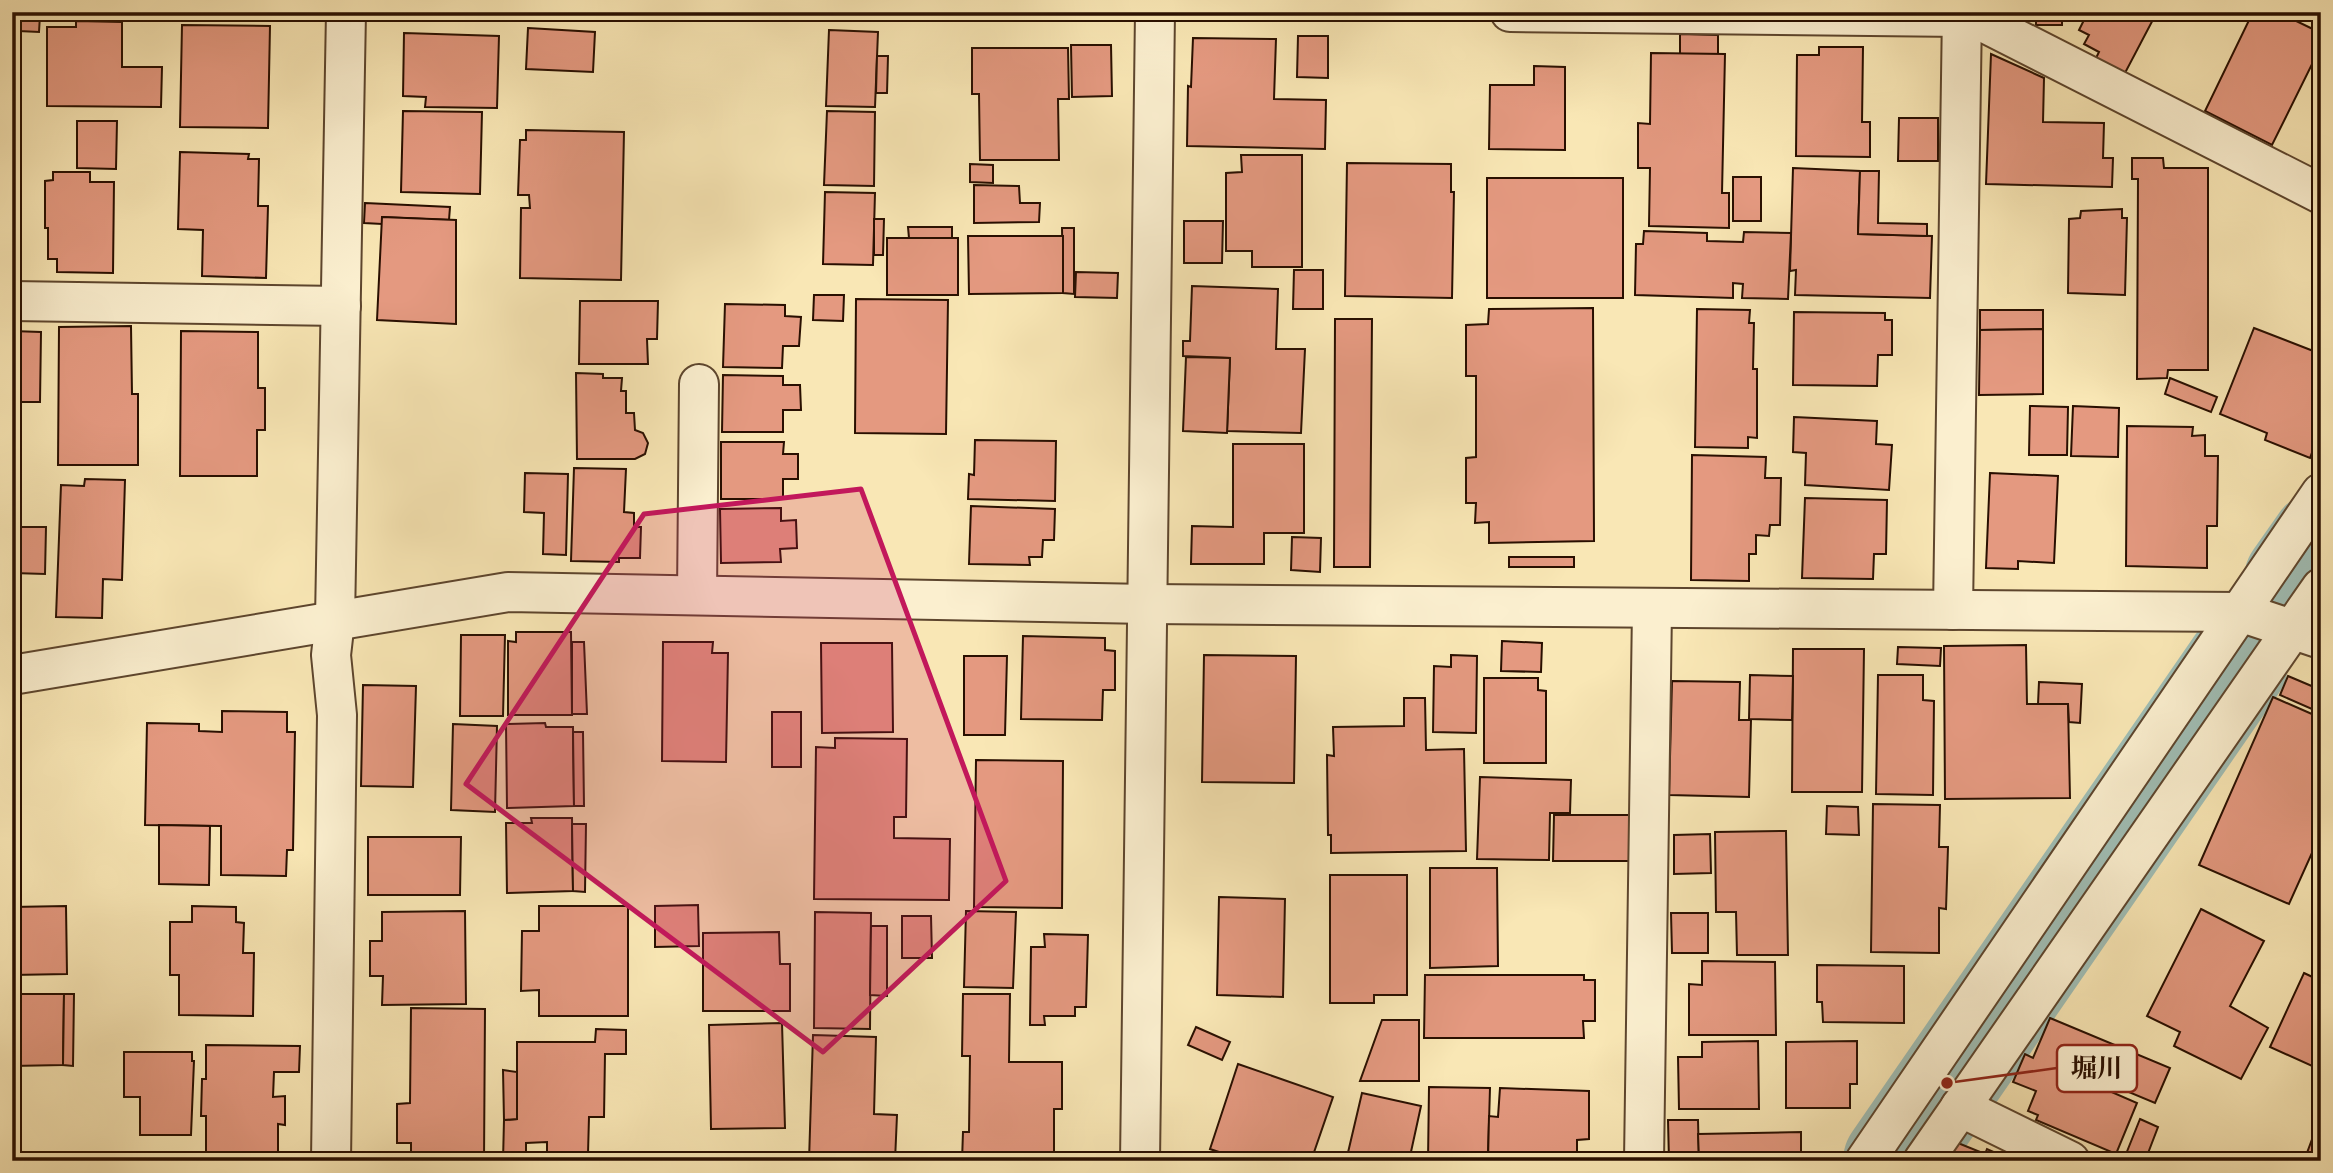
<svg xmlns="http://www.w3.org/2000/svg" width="2333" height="1173" viewBox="0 0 2333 1173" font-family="Cardo,'Noto Serif JP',serif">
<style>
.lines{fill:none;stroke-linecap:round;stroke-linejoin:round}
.river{stroke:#a0beb5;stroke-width:102}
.building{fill:#e49980;stroke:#290f00;stroke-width:2}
.minor-casing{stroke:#5d452d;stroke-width:42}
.minor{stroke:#fbefcf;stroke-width:38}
.marked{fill:#c2185b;fill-opacity:0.2;stroke:#c2185b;stroke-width:5;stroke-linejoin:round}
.leader{fill:none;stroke:#8f2418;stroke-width:2.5}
.callout-dot{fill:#8f2418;stroke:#fbefcf;stroke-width:2.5}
.callout{fill:#fbefcf;stroke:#8f2418;stroke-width:2.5}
.callout-label{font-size:26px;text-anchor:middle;font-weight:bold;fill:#290f00}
</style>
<rect width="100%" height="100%" fill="#f9e7b5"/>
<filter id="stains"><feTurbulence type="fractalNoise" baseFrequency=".00286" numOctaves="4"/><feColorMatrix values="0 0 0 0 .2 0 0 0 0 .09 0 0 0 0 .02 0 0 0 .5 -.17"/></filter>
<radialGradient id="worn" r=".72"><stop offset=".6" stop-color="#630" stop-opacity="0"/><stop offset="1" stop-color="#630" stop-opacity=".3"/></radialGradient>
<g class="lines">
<g class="river">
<path d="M2295,579L2321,542"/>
<path d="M1894,1161L2237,664"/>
</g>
</g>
<g class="building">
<rect x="2036" y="12" width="26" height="13"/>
<path d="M2088,12H2157L2125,73L2096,58L2099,52L2084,44L2089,35L2079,30Z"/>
<path d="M2253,12H2295L2292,19L2321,33V46L2272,145L2205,111Z"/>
<path d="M20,14L40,15L39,32L19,31Z"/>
<path d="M76,21L122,22V67H162L161,107L47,106V27H76Z"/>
<path d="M182,25L270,26L268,128L180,127Z"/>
<path d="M528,28L595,32L593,72L526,69Z"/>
<path d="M829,30L878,32L875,107L826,106Z"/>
<path d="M404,33L499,36L497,108L425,107L426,97L403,96Z"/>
<path d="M1680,34L1718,35V54H1680Z"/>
<path d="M1298,36H1328V78L1297,77Z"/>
<path d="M1193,38L1276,39L1274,99L1326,100L1325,149L1187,146L1188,86L1191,87Z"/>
<path d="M1071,45H1111L1112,96L1072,97Z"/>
<path d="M1819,47H1863L1862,122H1870V157L1796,156L1797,55H1819Z"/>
<path d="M972,48H1068L1069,99H1058L1059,160H980L979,94H972Z"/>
<path d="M1651,53L1725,54L1722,193H1729V228L1649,226L1650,168H1638V123L1650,124Z"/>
<path d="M1991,54L2044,78L2043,122L2104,123L2103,158H2113L2112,187L1986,184Z"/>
<path d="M877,56H888L887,93H876Z"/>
<path d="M1534,66L1565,67V150L1489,149L1490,85H1534Z"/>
<path d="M403,111L482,112L480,194L401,192Z"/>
<path d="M827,111L875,112L874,186L824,185Z"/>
<path d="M1899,118H1938V161H1898Z"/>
<path d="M77,121H117L116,169L77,168Z"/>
<path d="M526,130L624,132L621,280L520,278L521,208H530L529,195H518L520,140H526Z"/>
<path d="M180,152L249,154L248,159H259L258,206H268L266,278L202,276L203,230L178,229Z"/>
<path d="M1241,155H1302V267H1252V251H1226V173L1242,172Z"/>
<path d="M2132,158H2163L2164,168H2208V370H2168L2167,378L2137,379L2138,179H2132Z"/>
<path d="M1347,163L1451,164V192H1454L1452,298L1345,296Z"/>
<path d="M970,164L993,165V183L970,182Z"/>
<path d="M1793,168L1860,171L1858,234L1932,236L1930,298L1795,295L1796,270L1790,271Z"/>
<path d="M1860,171H1879L1878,223L1927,224V236L1858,234Z"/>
<path d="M53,172H90V182H114L113,273L57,272V259H48V228H45V181L53,180Z"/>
<rect x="1733" y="177" width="28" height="44"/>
<rect x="1487" y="178" width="136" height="120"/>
<path d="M974,185L1019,186L1020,203H1040L1039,222L974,223Z"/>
<path d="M825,192L875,193L873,265L823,264Z"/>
<path d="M365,203L450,207L449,220L382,217V224L364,223Z"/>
<path d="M2122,209V218H2127L2125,295L2068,293L2069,219L2080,218L2081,211Z"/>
<path d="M382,217L456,220V324L377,320Z"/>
<path d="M874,219H884L883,255H874Z"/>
<path d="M1184,221H1223L1222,263H1184Z"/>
<path d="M908,227H952V238H909Z"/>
<path d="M1062,228H1074V294L1063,293Z"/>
<path d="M1644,231L1707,233V241L1743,242L1744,232L1791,233L1788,299L1742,298L1743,284L1733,283V298L1635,295L1636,244H1643Z"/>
<path d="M968,236H1063V293L969,294Z"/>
<rect x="887" y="238" width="71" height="57"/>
<path d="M1294,270H1323V309H1293Z"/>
<path d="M1076,272L1118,273L1117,298L1075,297Z"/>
<path d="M1192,286L1278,289L1276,349H1305L1301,433L1227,431L1230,358L1183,356V341H1190Z"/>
<path d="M814,295H844L843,321L813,320Z"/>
<path d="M856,299L948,300L946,434L855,433Z"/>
<path d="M580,301H658L657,339H647L648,364H579Z"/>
<path d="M725,304L785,305V316L801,317L799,346H783L782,368L723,367Z"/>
<path d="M1593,308L1594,541L1489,543V522L1475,523L1476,503H1466V458L1476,457V376H1466V325L1488,324L1489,309Z"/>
<path d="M1697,309L1750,310L1749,323H1754L1753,369H1757V438L1748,437V448L1695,447Z"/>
<path d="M1980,310H2043V329L1980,330Z"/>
<path d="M1794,312L1885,313V320H1892V355H1878L1877,386L1793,385Z"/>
<path d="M1335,319H1372L1370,567H1334Z"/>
<path d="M131,326L132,394H138V465H58L59,327Z"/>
<path d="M2254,328L2321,354L2319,369H2321V383L2317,392L2321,393V397L2315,413L2321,416V428L2310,458L2265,440L2267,433L2220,414Z"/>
<path d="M2043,329V394L1979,395L1980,330Z"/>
<path d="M12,331L41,332L40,402H12Z"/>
<path d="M181,331L258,332V388H265V430H257V476H180Z"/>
<path d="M1186,357L1230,358L1227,433L1183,431Z"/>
<path d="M576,373L603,374V378H622L621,391H626V413H634L635,430L643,433L648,443L645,454L635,459H577Z"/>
<path d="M723,375L783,376V385H800L801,410H783V432H722Z"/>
<path d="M2170,378L2217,397L2211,412L2165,394Z"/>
<path d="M2030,406L2068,407L2067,455H2029Z"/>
<path d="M2073,406L2119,408L2118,457L2071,456Z"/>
<path d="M1794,417L1877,421L1876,444L1892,445L1889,490L1805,485L1806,453L1793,452Z"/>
<path d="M2127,426L2193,427L2192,436L2205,435V456H2218L2217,526H2207V568L2126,566Z"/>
<path d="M975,440L1056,441L1055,501L968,499L969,474L974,475Z"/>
<path d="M721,442H784L783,454H798V479H783V499H721Z"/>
<path d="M1233,444H1304V533H1264V564H1191L1192,526L1233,527Z"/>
<path d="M1692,455L1766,457L1765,478H1781L1780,525H1770L1769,536L1756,535V554H1749V581L1691,580Z"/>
<path d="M574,468L626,469L624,512L634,513V527H641L640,558H619V562L571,561Z"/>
<path d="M525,473L568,474L566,555L543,554L544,513L524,512Z"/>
<path d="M1990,473L2058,476L2054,563L2018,561V569L1986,568Z"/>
<path d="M85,479L125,480L122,580L103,579L102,618L56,617L61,485L84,486Z"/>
<path d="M1805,498L1887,500L1886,554H1874L1873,579L1802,578Z"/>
<path d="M971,506L1055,509L1054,540H1043L1042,557H1029L1030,565L969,564Z"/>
<path d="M781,508V521L796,520L797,548L780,549L781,562L721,563L720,509Z"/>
<path d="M13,527H46L45,574L13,573Z"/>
<path d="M1292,537L1321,538L1320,572L1291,570Z"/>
<rect x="1509" y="557" width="65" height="10"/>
<path d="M516,632H571L572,715H508V641L516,642Z"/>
<path d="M461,635H505L503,716H460Z"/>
<path d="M1023,636L1105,638V650L1115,651V690H1103L1102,720L1021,719Z"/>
<path d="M1502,641L1542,643L1541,672L1501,671Z"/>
<path d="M572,642H584L587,714H572Z"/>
<path d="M663,642H713L712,653H728L726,762L662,761Z"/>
<path d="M821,643H892L893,732L822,733Z"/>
<path d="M2026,645L2027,704H2068L2070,798L1945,799L1944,646Z"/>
<path d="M1898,647L1941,648L1940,666L1897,664Z"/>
<path d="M1793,649H1864L1862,792H1792Z"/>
<path d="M1204,655L1296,656L1294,783L1202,782Z"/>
<path d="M1451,655L1477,656L1476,733L1433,732L1434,666L1451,667Z"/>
<path d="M964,656H1007L1005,735H964Z"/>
<path d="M1750,675L1793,676L1792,720L1749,719Z"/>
<path d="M1878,675H1923V700L1934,701L1933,795L1876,794Z"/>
<path d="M2288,676L2321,690V713L2280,695Z"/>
<path d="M1484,678H1538V690L1546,691V763H1484Z"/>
<path d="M1672,681L1740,682L1739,720H1751L1749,797L1669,795Z"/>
<path d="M2039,682L2082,684L2080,723L2069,722L2068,704H2038Z"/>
<path d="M363,685L416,686L413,787L361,786Z"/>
<path d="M2273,697L2321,718V833L2289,904L2199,865Z"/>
<path d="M1404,698H1425L1426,750L1464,749L1466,851L1331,853V835H1328L1327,755L1334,756L1333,727L1404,726Z"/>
<path d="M222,711L287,712V732H295L293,850H287L286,876L221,875V826L145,825L147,723L199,724V731L222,732Z"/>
<rect x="772" y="712" width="29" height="55"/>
<path d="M545,723L546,727H573L574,806L507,808L506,724Z"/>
<path d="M453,724L497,726L495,812L451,810Z"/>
<path d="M573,732H583L584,806H574Z"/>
<path d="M835,738L907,739L906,817H894V838L950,839L949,900L814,899L816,747L835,748Z"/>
<path d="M976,760L1063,761L1062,908L974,907Z"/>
<path d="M1480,777L1571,780L1570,813H1550L1549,860L1477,859Z"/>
<path d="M1873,804L1940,805L1939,847H1948L1946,909L1939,908V953L1871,952Z"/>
<path d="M1827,806L1858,807L1859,835L1826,834Z"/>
<path d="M1554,815H1630L1629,861H1553Z"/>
<path d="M531,818H572L573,891L507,893L506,823H532Z"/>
<path d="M572,824H586L585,892L573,891Z"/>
<path d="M159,825L210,826L209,885L159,884Z"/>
<path d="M1786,831L1788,955H1737L1736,912H1716L1715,832Z"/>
<path d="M1710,834L1711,873L1674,874V835Z"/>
<path d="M368,837H461L460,895H368Z"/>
<path d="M1430,868H1497L1498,966L1430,968Z"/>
<path d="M1330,875H1407V995H1374V1003H1330Z"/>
<path d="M1219,897L1285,899L1283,997L1217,995Z"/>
<path d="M698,905L699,946L655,947V906Z"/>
<path d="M66,906L67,974L12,975V907Z"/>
<path d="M192,906L236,907V922L244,923L243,953H254L253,1016L179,1015V975H170V922H192Z"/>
<path d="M539,906H628V1016H539V990L521,991L522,931H539Z"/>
<path d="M2201,909L2264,941L2230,1006L2268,1028L2241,1079L2174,1046L2180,1032L2147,1016Z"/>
<path d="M465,911L466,1004L382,1005L383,976H370V941H382V912Z"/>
<path d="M966,911L1016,912L1013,988L964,987Z"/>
<path d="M815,912L871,913L870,1029L814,1028Z"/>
<path d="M1671,913H1708V953H1672Z"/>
<path d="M902,916H931L932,958H902Z"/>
<path d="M871,926H887V996L870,995Z"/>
<path d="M779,932L780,964H790V1011H703V933Z"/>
<path d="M1044,934L1088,935L1086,1007H1075V1016H1044L1045,1025H1030L1031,947H1045Z"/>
<path d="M1702,961L1775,962L1776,1035H1689V984L1702,985Z"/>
<path d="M1817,965L1904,966V1023L1823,1022L1822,1002H1817Z"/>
<path d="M2304,973L2321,981V1070L2270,1047Z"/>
<path d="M1425,975H1584V980H1595V1021H1583L1584,1038H1424Z"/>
<path d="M12,994H64L63,1065L12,1066Z"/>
<path d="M64,994H74L73,1066L63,1065Z"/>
<path d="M963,994H1010L1009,1062H1062V1109H1054V1161H962L963,1132H969L970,1056H962Z"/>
<path d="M411,1008L485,1009L484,1161L411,1159V1143H397V1104L410,1103Z"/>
<path d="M2050,1018L2170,1068L2155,1103L2119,1088L2122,1078L2107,1071L2100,1087L2137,1103L2116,1154L2036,1120L2038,1115L2028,1111L2036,1091L2013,1082L2025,1054L2033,1058Z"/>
<path d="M1382,1020H1419V1081H1360Z"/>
<path d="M782,1023L785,1128L711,1129L709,1025Z"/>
<path d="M1196,1027L1230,1042L1222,1060L1188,1045Z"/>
<path d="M596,1029L626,1030V1054H605L604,1117H589L588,1154H547V1142L526,1143V1161H503L504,1120L517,1119V1042H595Z"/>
<path d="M813,1035L876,1037L874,1114L897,1115L895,1161H809Z"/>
<path d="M1758,1041L1759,1109H1679L1678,1057H1702V1042Z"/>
<path d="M1857,1041V1084H1850V1108H1786V1042Z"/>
<path d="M206,1045L300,1046L299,1072H274L273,1097L285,1096V1125L278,1124V1156L206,1155V1116H201L202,1079H206Z"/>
<path d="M124,1052H192V1061H194L191,1135H140V1097H124Z"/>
<path d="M1238,1064L1333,1097L1311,1161H1246L1210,1149Z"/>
<path d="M503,1070L517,1072V1119L504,1120Z"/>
<path d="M1429,1087L1490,1088L1488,1156L1480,1154V1161H1428Z"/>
<path d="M1500,1088L1589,1091V1139L1577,1140V1161H1488L1489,1116L1498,1117Z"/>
<path d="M1362,1093L1421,1106L1409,1161H1346Z"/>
<path d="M2140,1119L2158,1127L2145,1161H2127L2124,1159Z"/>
<path d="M1668,1120H1698L1699,1160L1669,1161Z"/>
<path d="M1801,1132V1161H1692L1699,1160L1698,1134Z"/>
<path d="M2314,1134L2321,1136V1161H2304Z"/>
<path d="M1953,1141L1985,1154L1987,1149L2014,1161H1944Z"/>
</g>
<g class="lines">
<defs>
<g id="minor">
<path d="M1510,12L1962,17L1983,22L2321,194"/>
<path d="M12,301L341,306"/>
<path d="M697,595L699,384"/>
<path d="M1953,610L1962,12"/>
<path d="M12,675L508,592L1148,604L2240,612L2321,639"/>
<path d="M1960,1107L2070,1161"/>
<path d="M331,1161L337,715L331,655L335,620L346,12"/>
<path d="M1140,1161L1155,12"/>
<path d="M1644,1161L1652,609"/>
<path d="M1865,1161L2321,493"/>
<path d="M1923,1161L2321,588"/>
</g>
</defs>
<use href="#minor" class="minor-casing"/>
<use href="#minor" class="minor"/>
</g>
<path class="marked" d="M861,489L1006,881L823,1052L466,784L644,514Z"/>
<path class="leader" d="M1947 1083L2057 1068"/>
<circle class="callout-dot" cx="1947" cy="1083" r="7"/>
<rect class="callout" x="2057" y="1045" width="80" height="47" rx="7"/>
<g class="callout-label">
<text x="2097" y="1077">堀川</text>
</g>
<rect width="2333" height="1173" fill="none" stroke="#f9e7b5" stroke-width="42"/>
<rect x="14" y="14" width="2305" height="1145" fill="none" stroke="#290f00" stroke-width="3.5"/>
<rect x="21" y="21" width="2291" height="1131" fill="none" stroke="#290f00" stroke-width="2"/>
<rect width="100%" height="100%" filter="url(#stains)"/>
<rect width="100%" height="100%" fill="url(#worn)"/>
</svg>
